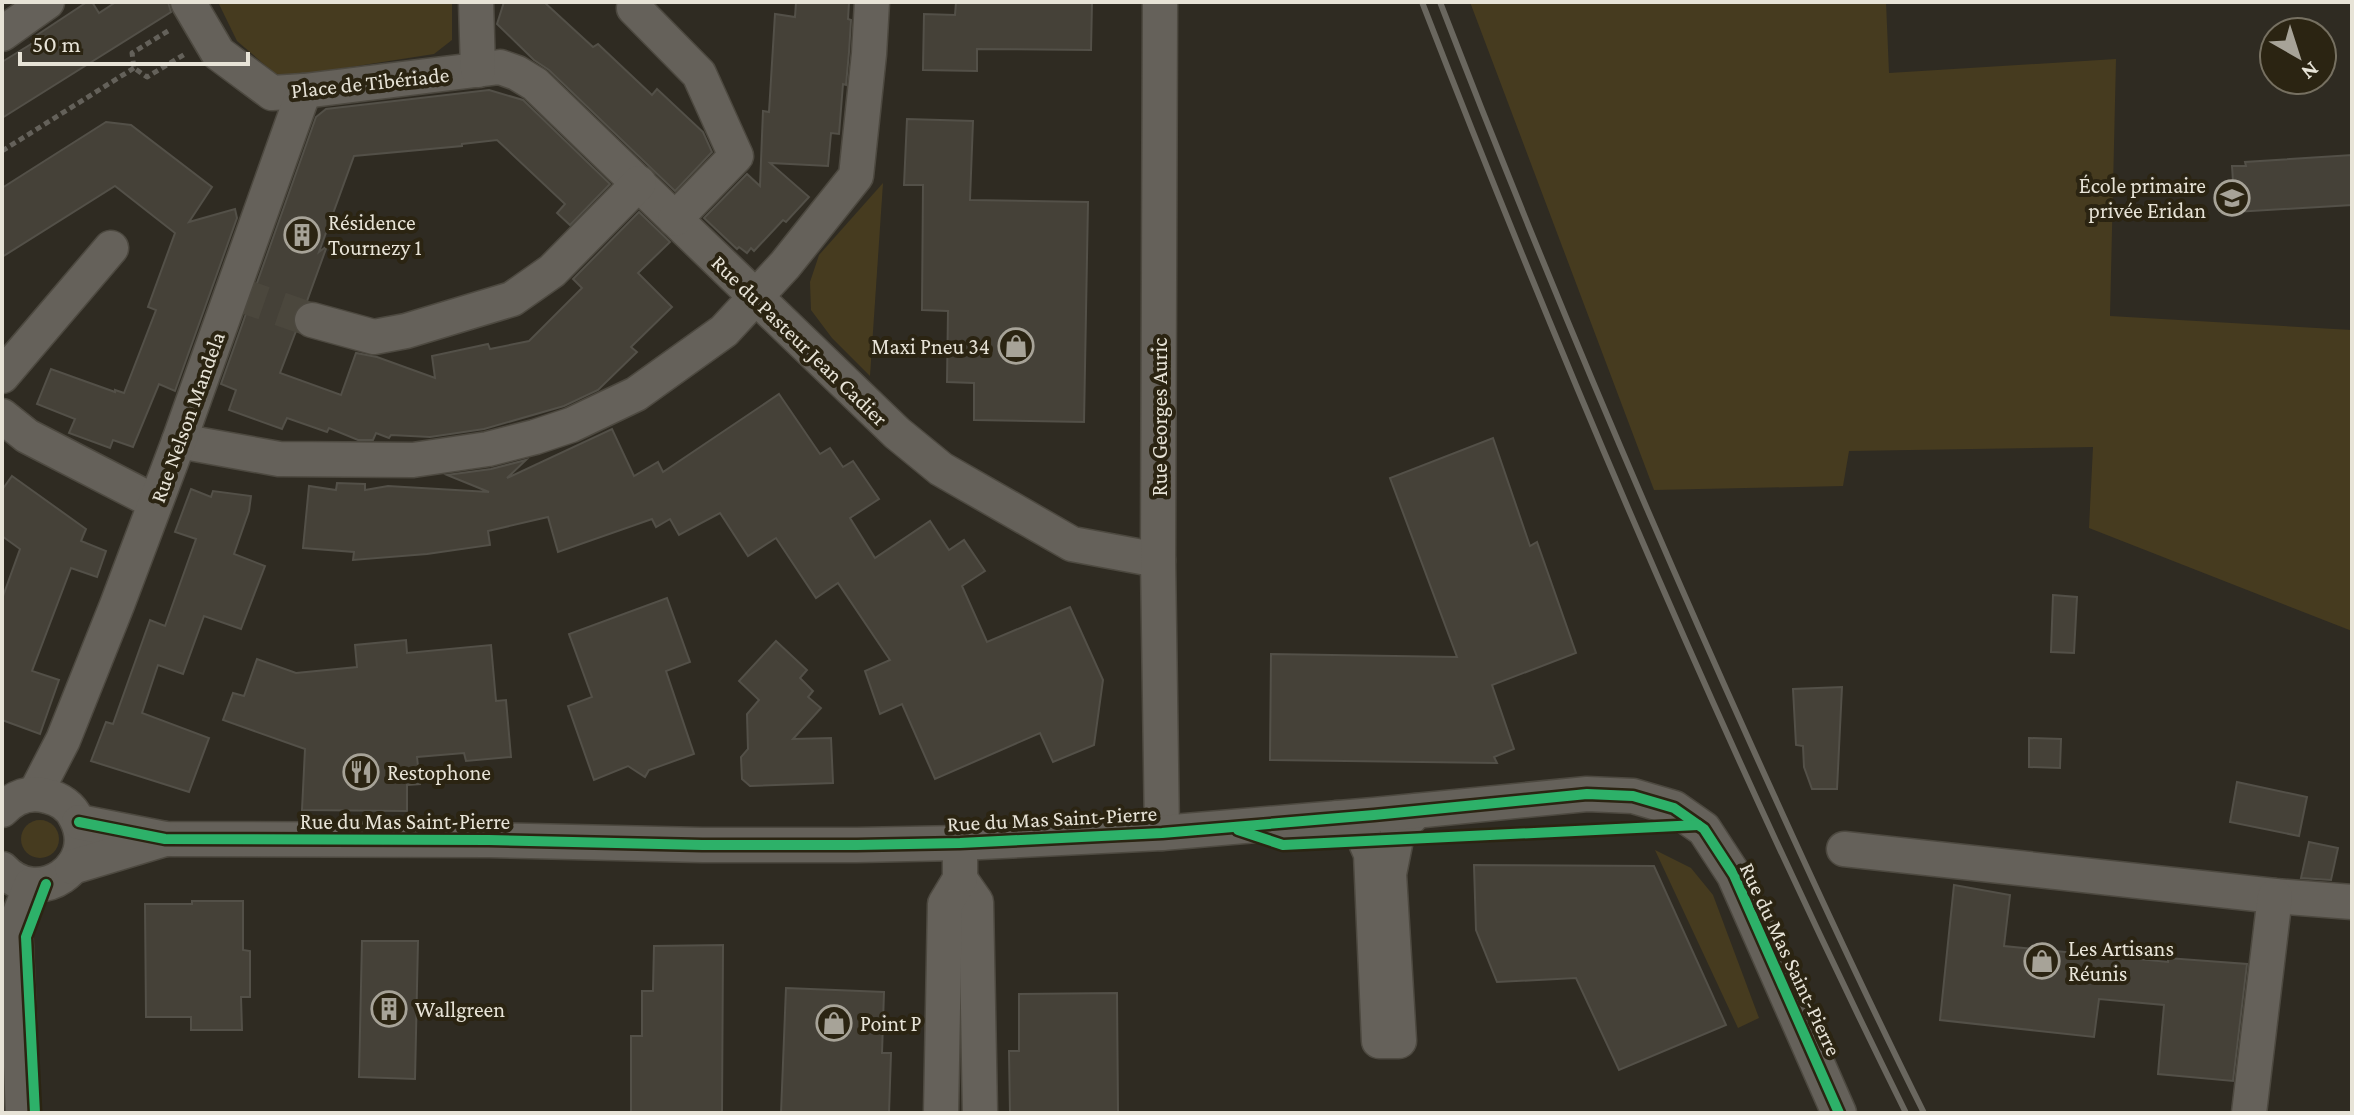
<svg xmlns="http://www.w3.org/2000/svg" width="2354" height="1115" viewBox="0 0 2354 1115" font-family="'Crimson Pro',serif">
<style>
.green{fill:#463b1f}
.building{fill:#454138;stroke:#535048;stroke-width:2}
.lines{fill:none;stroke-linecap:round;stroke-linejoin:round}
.minor-tunnel{stroke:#4b473d;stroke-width:34;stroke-dasharray:34 17;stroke-linecap:butt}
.minor-casing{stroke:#4d4940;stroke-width:37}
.path{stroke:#64615a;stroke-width:5;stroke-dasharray:6 4;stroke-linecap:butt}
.minor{stroke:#65615a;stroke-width:34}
.rail{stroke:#6a675f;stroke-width:6}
.cycleway-casing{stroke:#2b2412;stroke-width:15}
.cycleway{stroke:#2db169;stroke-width:10}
.labels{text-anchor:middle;stroke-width:8;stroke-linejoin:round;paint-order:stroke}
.street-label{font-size:22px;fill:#e7e3d7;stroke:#2b2412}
.poi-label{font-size:22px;fill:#e7e3d7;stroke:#2b2412;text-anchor:start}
</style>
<rect width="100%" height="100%" fill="#2f2b22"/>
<g class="green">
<path d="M218,2H452V40L434,54L280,78L237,41Z"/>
<path d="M1470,2H1886L1889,73L2116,59L2110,316L2352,330V631L2089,528L2093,447L1849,451L1843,486L1654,490Z"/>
<path d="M883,183L870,376L832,338L811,310L810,282L819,255Z"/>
<circle cx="40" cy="839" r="19"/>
<path d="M1655,850L1691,868L1713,895L1759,1018L1738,1028Z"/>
</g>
<g class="building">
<path d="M87,2H92L99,13L116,2H168L171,12L2,118V62L36,41L34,37Z"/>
<path d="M504,2H544L593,47L598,44L652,95L657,89L703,132L712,152L675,191L549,70L534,60L497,24Z"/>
<path d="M796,2H849L848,19L851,20L849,52L846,85L843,84L839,134L831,133L828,166L770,163L809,197L786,222L783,220L754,251L751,248L747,253L739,247L737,249L704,218L747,174L760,186L763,111L769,112L775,14L795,17Z"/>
<path d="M956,2H1092L1091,50L977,49V71L923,70L924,14L955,15Z"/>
<path d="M489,90L523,100L610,184L570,225L557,213L565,204L497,140L462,144V146L354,156L319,252L327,246L307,301L299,305L293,314V324L296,331L280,373L341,395L356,353L377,357L435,378L432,356L488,344L490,349L529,341L582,288L573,279L639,212L670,242L638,273L672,307L631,347L637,352L598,390L564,406L484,429L430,437L391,435L389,438L376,433L373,440H358L329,428L327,432L287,418L282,429L229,410L236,390L221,384L316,117L326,109Z"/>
<path d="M907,119L973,121L970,200L1088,202L1084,422L974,420V383L947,382L948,311L922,310L923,185H904Z"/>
<path d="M106,122L131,125L212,187L189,222L235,209L237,218L175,391L159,384L133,447L113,440L110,448L69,433L75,419L37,404L51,369L115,392V390L124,393L156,310L148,307L175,233L115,186L2,257V188Z"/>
<path d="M2352,155V205L2235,212L2232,166H2246L2245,162Z"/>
<path d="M779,394L820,454L830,448L843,467L853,461L879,499L850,518L875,558L930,521L949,550L964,540L985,571L962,586L987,642L1070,607L1103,680L1094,745L1053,762L1040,733L935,779L902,704L880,714L865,671L890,660L838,583L816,598L776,538L748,556L720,513L679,535L670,519L656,527L652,519L558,552L548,517L488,531L490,545L427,554L353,560L354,552L303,548L309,486L336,490L337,483L365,484V490L388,486L489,492L447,475L491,469L526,460L507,478L612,429L634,476L658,462L663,472Z"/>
<path d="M1493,438L1530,546L1537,542L1576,653L1492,685L1514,749L1494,757L1497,763L1270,760L1271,654L1457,657L1390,478Z"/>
<path d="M12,476L86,529L81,541L106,551L97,577L71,568L32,671L59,680L40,734L2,720V599L20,549L2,536V490Z"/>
<path d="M191,489L211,497L213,491L251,496L249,511L234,554L265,566L241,629L204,616L183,674L158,665L142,713L209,738L189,792L91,761L106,722L113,724L150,620L165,626L196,539L175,532Z"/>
<path d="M2053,595L2077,597L2074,653L2051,652Z"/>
<path d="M667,598L690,662L666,671L694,754L649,770L645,777L628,766L594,780L568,706L592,697L569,634Z"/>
<path d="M406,640L407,653L491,645L496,701L506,700L511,757L466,761L464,753L417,757L420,784L407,785V811L302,810L305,749L223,720L233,693L244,696L257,659L296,673L357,667L355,645Z"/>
<path d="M776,641L807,670L800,678L813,691L808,697L821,708L793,739L831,738L833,783L750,786L742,779L741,757L748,749L747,714L759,700L739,681Z"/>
<path d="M1842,687L1837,789H1812L1804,767L1803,746L1796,745L1793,689Z"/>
<path d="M2029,738L2061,739L2060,768L2029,767Z"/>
<path d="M2237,782L2307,797L2299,836L2230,822Z"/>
<path d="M2309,842L2338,848L2331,880L2301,878Z"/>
<path d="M1474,865L1654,866L1726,1025L1619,1070L1576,978L1497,982L1476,930Z"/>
<path d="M1954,885L2010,895L2004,946L2168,962V958L2247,964L2233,1081L2158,1074L2164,1005L2099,999L2094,1037L1940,1020Z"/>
<path d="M192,901H243V950L250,951V997H241L242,1030H191V1017H146L145,904H192Z"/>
<path d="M362,941H418L415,1079L359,1077Z"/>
<path d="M723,945L722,1113H631V1036H642V991H653L654,946Z"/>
<path d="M786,988L884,992L882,1053H891L889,1113H781Z"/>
<path d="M1117,993L1118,1113H1010L1009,1051H1019V994Z"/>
</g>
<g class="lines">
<path class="minor-tunnel" d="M232,292L312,320"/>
<defs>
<g id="minor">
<path d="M188,2L218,53L272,93L304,91L500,67L517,73L535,84L897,433L941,469L1072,544L1158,560"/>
<path d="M476,2L478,70"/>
<path d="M635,2L634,8L699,74L736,156L675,219"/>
<path d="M1160,2L1158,560L1162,833"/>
<path d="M2,34L47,2"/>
<path d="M312,320L374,337L406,331L512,299L552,271L639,183"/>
<path d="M2,376L111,248"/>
<path d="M2,416L27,436L155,502"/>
<path d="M179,441L279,459L413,460L488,449L535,437L571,425L636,394L724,331L785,265L856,176L869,54L872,2"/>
<path d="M35,794L63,740L117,605L179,441L304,91"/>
<path d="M2,810C14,797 30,791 47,796C60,799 71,807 76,818C101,866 38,909 2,869"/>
<path d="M1337,818L1361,831L1371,854L1379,1041H1399L1389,874L1396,839L1405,823L1416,811"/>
<path d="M79,822L165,839L489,840L702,845H857L960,843L1162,833L1374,815L1587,794L1633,796L1674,808L1704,829L1734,875L1839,1113"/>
<path d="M1844,849L2275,896L2352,902"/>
<path d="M72,867L165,839"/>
<path d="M960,879L976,902L980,1113"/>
<path d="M23,1113L15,926L31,885"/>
<path d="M941,1113L945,904L960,879V843"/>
<path d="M2249,1113L2275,896"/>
</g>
</defs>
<use href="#minor" class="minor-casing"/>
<g class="path">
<path d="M168,31L132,53L134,68L147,77L185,54"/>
<path d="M2,151L134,68"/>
</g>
<use href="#minor" class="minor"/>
<g class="rail">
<path d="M1422,2C1568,379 1727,751 1906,1113"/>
<path d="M1440,2C1537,254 1642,503 1753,749C1808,871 1864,993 1924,1113"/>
</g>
<defs>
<g id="cycleway">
<path d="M79,822L165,839L489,840L702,845H857L960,843L1162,833L1374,815L1587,794L1633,796L1674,808L1704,829L1734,875L1839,1113"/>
<path d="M1238,830L1283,845L1698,825"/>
<path d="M35,1113L26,937L46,884"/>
</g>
</defs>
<use href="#cycleway" class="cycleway-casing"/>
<use href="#cycleway" class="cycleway"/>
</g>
<defs>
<symbol id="school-ring" viewBox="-11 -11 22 22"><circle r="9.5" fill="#2b2412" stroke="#a7a398" stroke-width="1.5"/><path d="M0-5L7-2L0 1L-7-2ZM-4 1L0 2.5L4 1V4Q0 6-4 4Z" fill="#a7a398"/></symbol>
<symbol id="building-ring" viewBox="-11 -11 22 22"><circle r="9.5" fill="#2b2412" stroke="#a7a398" stroke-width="1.5"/><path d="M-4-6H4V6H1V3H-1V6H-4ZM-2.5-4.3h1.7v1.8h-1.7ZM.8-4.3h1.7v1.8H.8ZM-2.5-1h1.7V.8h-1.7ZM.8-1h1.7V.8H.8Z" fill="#a7a398"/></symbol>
<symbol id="shop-ring" viewBox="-11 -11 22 22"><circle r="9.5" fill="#2b2412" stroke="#a7a398" stroke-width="1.5"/><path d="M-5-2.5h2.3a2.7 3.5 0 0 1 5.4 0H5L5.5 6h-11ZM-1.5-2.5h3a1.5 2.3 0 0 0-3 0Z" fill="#a7a398"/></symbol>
<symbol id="restaurant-ring" viewBox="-11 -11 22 22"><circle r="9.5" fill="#2b2412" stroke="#a7a398" stroke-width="1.5"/><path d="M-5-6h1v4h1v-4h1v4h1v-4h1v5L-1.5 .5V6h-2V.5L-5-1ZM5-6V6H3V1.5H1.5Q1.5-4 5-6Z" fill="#a7a398"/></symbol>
</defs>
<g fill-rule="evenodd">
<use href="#school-ring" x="2212" y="178" width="40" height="40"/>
<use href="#building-ring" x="282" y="215" width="40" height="40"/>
<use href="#shop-ring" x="996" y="326" width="40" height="40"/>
<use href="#restaurant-ring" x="341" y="752" width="40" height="40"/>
<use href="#shop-ring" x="2022" y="941" width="40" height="40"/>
<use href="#building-ring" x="369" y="989" width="40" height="40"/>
<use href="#shop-ring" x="814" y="1003" width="40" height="40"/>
</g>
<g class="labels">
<g class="street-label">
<text transform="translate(370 82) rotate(-6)" y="8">Place de Tibériade</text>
<text transform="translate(800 340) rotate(44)" y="8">Rue du Pasteur Jean Cadier</text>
<text transform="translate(187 417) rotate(-70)" y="8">Rue Nelson Mandela</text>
<text transform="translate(1159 417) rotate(-90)" y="8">Rue Georges Auric</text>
<text transform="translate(1052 818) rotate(-3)" y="8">Rue du Mas Saint-Pierre</text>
<text x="405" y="829">Rue du Mas Saint-Pierre</text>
<text transform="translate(1791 959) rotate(65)" y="8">Rue du Mas Saint-Pierre</text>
</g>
<g class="poi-label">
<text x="2206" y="193" text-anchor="end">École primaire<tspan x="2206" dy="25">privée Eridan</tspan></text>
<text x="328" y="230">Résidence<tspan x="328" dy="25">Tournezy 1</tspan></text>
<text x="990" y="354" text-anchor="end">Maxi Pneu 34</text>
<text x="387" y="780">Restophone</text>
<text x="2068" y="956">Les Artisans<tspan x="2068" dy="25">Réunis</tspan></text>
<text x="415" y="1017">Wallgreen</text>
<text x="860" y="1031">Point P</text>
</g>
</g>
<rect width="2354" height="1115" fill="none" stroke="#e7e3d7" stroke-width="8"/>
<g transform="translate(2298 56) rotate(141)"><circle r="38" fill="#2b2412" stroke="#767061" stroke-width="2"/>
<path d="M0-6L14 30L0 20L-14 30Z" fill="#a7a398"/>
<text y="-12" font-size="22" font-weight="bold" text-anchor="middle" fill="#e7e3d7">N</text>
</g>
<path d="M20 52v12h228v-12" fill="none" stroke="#e7e3d7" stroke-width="4"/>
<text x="32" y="52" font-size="24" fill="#e7e3d7" stroke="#2b2412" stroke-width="6" paint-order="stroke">50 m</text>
</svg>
